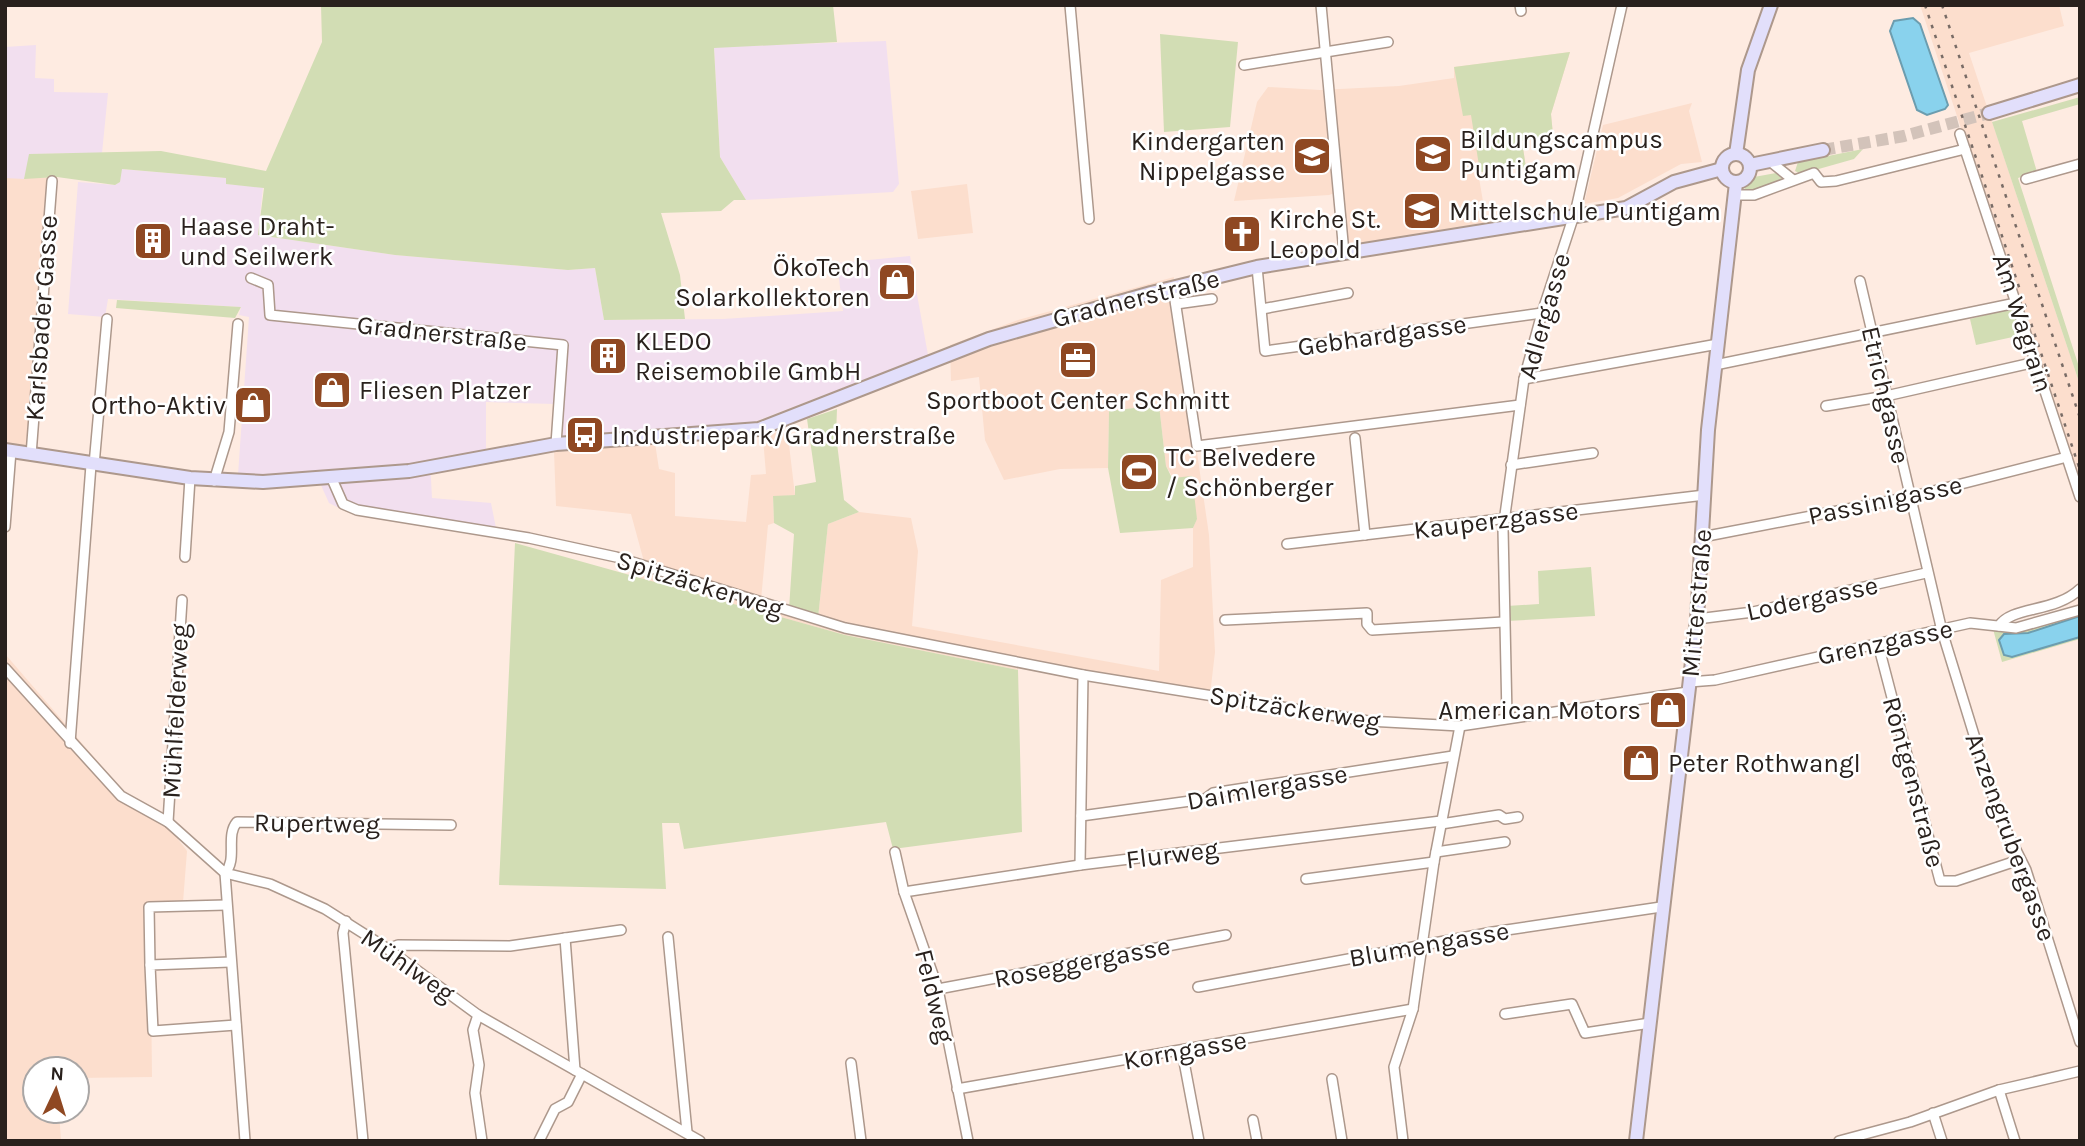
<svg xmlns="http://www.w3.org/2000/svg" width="2085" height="1146" viewBox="0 0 2085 1146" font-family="Karla,sans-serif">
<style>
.built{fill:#fcdecd}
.industrial{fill:#f2dfef}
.green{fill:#d2ddb4}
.water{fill:#89d2ed;stroke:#6c9daf;stroke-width:2}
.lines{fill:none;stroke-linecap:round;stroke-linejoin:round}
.secondary-tunnel{stroke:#d3c3ba;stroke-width:12;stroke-dasharray:12 6;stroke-linecap:butt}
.street-casing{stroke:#ad988c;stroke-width:12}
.secondary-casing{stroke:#ad988c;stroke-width:16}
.street{stroke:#fff;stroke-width:9}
.secondary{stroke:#e2dffb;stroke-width:12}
.rail{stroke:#796c66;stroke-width:2.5;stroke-dasharray:3.5 7;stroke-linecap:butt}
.labels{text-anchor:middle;stroke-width:5;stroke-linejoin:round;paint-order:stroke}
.poi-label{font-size:26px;fill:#29211d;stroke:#fff;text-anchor:start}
.street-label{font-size:26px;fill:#29211d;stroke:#fff}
</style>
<rect width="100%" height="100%" fill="#feebe1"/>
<g class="built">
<path d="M1920,5H2059L2064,26L1969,53L2080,385V485Z"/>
<path d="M1570,52L1551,114L1553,135L1522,141L1526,168L1478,172L1487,225L1343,246L1338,192L1329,195L1234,201L1257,102L1268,87L1320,90L1399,86L1454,78V67Z"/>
<path d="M1692,103L1689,111L1702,162L1681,164L1618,198L1584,204L1603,125Z"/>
<path d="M57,177L33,456L12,452L5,481V178Z"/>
<path d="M967,184L973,233L918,239L911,191Z"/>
<path d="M1174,277L1173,287L1209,535L1215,652L1210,695L1018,663V670L845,635L631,576L643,558L631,514L556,506L554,451L655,443L659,469L675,473V516L746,522L751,475L766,474L763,438L787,428L795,495L773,497L774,523L768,525L761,600L818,618L828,524L859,512L911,518L918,551L912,626L1159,671L1161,580L1193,567V528L1197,518L1166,466L1159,405L1109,411L1108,468L1060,469L1004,480L985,440L979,377L951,381L950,345L1018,320Z"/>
<path d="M5,654L125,793L169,817L170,829L187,851L183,902L150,903L152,1077L77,1078V1069H35V1111H59L61,1141H5Z"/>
</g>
<g class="industrial">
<path d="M886,41L899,184L893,192L746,200L720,157L714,47Z"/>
<path d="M36,45L35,78L54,79V92L108,93L102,153L30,154L24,179L5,178V47Z"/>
<path d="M121,169L226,178L227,184L263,187L258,235L395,255L568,270L595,268L604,320L723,319L843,311L837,263L910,256L928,355L749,424L554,440L555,404L486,402V450L430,460L432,498L491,503L498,538L341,509L329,503L315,472L238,475L249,317L239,315L241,307L108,299L105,317L68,314L78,182L115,185L120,182Z"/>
</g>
<g class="green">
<path d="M321,5H833L837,42L714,48L720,157L746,200H734L721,211L661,213L680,275L685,319L604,320L595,268L568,270L395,255L258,235L264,188L226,184V178L122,169L120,182L115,185L57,177L24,179L29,154L161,151L266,171L322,42Z"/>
<path d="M1160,34L1238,42L1230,127L1164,132Z"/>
<path d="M1570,52L1551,114L1553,135L1522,141L1526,168L1480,172L1471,115L1463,116L1454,67Z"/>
<path d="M2080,97V104L2022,121L2037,172L2018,178L2080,370V385L1992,122Z"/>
<path d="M1863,149L1854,159L1801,174L1795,171L1798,162Z"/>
<path d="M1776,173L1784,181L1757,191L1742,192L1754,177Z"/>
<path d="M117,300L241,307L235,318L116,308Z"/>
<path d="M2010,309L2015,312L2022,335L1976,345L1970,319Z"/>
<path d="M1159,405L1166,466L1172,478L1192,476L1197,519L1193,528L1120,533L1108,468L1109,411Z"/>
<path d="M837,409L836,435L844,500L859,512L828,524L818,618L789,609L794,534L774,523L773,496L795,495V486L816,482L807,419Z"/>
<path d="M515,543L845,635L1018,670L1022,832L893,849L886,822L684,849L679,823H662L666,889L499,885Z"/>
<path d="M1591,567L1595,616L1507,621V606L1539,604L1538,571Z"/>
<path d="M2080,614V639L2002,662L1993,629L2021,631Z"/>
</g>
<g class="water">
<path d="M1913,18L1920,24L1948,105L1945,109L1927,115L1917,110L1890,31L1894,21Z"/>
<path d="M2080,616V637L2012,657L2004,655L1999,640L2004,634L2028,633Z"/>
</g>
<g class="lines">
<path class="secondary-tunnel" d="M1823,150L1904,136L1989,113"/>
<defs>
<g id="street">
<path d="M1070,5L1089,219"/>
<path d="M1321,5L1344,253"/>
<path d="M1520,5L1521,11"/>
<path d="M1244,65L1388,42"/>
<path d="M1960,134L2080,497"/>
<path d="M1771,162L1792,179"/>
<path d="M2026,179L2080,164"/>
<path d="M1735,195H1754L1814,173L1821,182L1836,181L1965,149"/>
<path d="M1257,267L1265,351L1542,313"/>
<path d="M251,278L268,285L270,315L563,345L556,444"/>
<path d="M1860,281L1942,631L1999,816L2026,870L2080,1042"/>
<path d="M1173,287L1197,446L1520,405"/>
<path d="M1176,304L1212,299"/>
<path d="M1262,309L1348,293"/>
<path d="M1715,365L2016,303"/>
<path d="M1524,379L1718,344"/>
<path d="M1826,406L1886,396L2036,362"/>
<path d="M1355,438L1365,535"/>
<path d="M31,455L52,181"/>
<path d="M94,465L107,319"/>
<path d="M1511,465L1593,453"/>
<path d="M332,479L343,504L357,510L529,538L616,557L845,628L1083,675L1368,721L1460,726L1688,692"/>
<path d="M214,481L229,432L238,324"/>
<path d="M5,527L11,451"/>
<path d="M1702,537L1910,497L2067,457"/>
<path d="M1287,544L1705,495"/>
<path d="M185,557L190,478"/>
<path d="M1697,619L1753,612L1926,573"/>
<path d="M1225,620L1367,613V624L1372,630L1503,622"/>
<path d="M1999,626C2011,606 2055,613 2080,589"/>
<path d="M1878,644L1940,881H1956L2019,860"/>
<path d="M5,668L121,796L168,822L225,873L270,884L325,909L388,949L478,1015L700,1141"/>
<path d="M1689,682L1715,680L1970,623L2016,628L2080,610"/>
<path d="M1507,717L1503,529L1524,379L1542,313L1576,209L1622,5"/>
<path d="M70,743L91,465"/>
<path d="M1081,816L1205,799L1213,793L1453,756"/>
<path d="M168,822L182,600"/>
<path d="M1441,824L1499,815L1505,819L1518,817"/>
<path d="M895,852L904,892L938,989L968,1141"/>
<path d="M1436,852L1505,842"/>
<path d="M1080,865L1083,675"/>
<path d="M225,873L245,1141"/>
<path d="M225,873C238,859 225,836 237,822L451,825"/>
<path d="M1306,879L1434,862"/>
<path d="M904,892L1080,865L1441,821"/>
<path d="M346,921L343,933L363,1141"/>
<path d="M668,937L687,1132"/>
<path d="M565,938L575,1070"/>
<path d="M388,949L398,945L510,946L621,930"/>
<path d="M230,962L150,965L153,1031L236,1025"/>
<path d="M150,965L149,907L226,905"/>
<path d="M1198,987L1493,932L1661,907"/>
<path d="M938,989L1226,935"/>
<path d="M1505,1014L1572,1004L1585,1033L1650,1023"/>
<path d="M478,1015L473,1030L479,1065L475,1093L482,1141"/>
<path d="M1182,1051L1199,1141"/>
<path d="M851,1063L861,1141"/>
<path d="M1332,1079L1342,1141"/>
<path d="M957,1089L1413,1009"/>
<path d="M1999,1090L2015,1141"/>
<path d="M1933,1113L1942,1141"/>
<path d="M1253,1120L1257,1141"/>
<path d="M539,1141L555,1109L568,1102L582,1074"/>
<path d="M1403,1141L1394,1067L1413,1009L1434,862L1460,726"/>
<path d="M1839,1141L1910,1122L1999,1090L2080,1071"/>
</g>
<g id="secondary">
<path d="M1989,113L2080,85"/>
<circle cx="1736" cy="168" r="14"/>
<path d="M1736,154L1748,70L1771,5"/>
<path d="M1750,165L1823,150"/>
<path d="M5,450L190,478L263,482L409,471L556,444L759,429L989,339L1151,293L1257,267L1626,208L1674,182L1722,169"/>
<path d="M1636,1141L1697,619L1708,430L1736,183"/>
</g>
</defs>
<use href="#street" class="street-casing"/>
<use href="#secondary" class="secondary-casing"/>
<use href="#street" class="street"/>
<use href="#secondary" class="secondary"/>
<g class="rail">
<path d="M1925,5L2080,470"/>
<path d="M1942,5L2080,418"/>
</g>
</g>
<defs>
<symbol id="school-square" viewBox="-11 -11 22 22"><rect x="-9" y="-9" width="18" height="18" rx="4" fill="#8f4822" stroke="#fff"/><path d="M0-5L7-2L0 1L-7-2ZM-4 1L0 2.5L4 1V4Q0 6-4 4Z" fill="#fff"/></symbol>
<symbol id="church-square" viewBox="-11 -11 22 22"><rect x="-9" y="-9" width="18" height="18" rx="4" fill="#8f4822" stroke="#fff"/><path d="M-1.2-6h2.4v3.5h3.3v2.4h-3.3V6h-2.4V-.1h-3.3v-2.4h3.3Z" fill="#fff"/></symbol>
<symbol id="building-square" viewBox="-11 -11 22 22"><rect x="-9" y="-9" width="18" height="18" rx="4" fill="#8f4822" stroke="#fff"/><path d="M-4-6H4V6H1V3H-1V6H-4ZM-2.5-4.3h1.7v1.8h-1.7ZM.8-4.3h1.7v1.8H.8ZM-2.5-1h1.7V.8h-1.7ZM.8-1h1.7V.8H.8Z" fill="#fff"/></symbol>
<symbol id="shop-square" viewBox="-11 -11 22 22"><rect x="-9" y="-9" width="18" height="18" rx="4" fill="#8f4822" stroke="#fff"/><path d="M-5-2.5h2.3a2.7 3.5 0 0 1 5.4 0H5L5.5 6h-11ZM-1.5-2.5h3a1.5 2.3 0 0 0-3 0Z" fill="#fff"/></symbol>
<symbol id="office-square" viewBox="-11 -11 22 22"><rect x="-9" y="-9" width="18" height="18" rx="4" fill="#8f4822" stroke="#fff"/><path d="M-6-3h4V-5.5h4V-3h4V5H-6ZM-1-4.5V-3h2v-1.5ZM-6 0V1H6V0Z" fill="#fff"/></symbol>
<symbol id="bus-square" viewBox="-11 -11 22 22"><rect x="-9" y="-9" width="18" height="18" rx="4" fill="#8f4822" stroke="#fff"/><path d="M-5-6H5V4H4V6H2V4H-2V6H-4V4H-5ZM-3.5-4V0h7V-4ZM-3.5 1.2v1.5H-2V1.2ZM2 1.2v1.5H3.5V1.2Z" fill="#fff"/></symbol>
<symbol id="stadium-square" viewBox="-11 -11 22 22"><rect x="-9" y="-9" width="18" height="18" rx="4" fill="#8f4822" stroke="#fff"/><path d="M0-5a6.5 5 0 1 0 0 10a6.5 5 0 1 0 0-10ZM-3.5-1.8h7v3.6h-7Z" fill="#fff"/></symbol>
</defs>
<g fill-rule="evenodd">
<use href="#school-square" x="1411" y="132" width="44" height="44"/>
<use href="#school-square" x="1290" y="134" width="44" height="44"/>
<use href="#school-square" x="1400" y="189" width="44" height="44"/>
<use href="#church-square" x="1220" y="212" width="44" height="44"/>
<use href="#building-square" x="131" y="219" width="44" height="44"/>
<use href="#shop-square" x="875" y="260" width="44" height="44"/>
<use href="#building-square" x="586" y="334" width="44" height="44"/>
<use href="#office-square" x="1056" y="338" width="44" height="44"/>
<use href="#shop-square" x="310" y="368" width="44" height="44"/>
<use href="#shop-square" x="231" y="383" width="44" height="44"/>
<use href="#bus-square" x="563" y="413" width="44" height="44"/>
<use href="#stadium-square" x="1117" y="450" width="44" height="44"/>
<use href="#shop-square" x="1646" y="688" width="44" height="44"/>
<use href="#shop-square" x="1619" y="741" width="44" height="44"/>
</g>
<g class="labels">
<g class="poi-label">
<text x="1460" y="148">Bildungscampus<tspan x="1460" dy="30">Puntigam</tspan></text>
<text x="1285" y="150" text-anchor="end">Kindergarten<tspan x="1285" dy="30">Nippelgasse</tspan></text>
<text x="1449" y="220">Mittelschule Puntigam</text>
<text x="1269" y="228">Kirche St.<tspan x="1269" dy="30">Leopold</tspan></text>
<text x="180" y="235">Haase Draht-<tspan x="180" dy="30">und Seilwerk</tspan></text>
<text x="870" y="276" text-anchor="end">ÖkoTech<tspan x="870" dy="30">Solarkollektoren</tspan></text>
<text x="635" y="350">KLEDO<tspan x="635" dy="30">Reisemobile GmbH</tspan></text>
<text x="359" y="399">Fliesen Platzer</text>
<text x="1078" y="409" text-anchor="middle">Sportboot Center Schmitt</text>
<text x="226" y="414" text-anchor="end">Ortho-Aktiv</text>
<text x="612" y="444">Industriepark/Gradnerstraße</text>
<text x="1166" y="466">TC Belvedere<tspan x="1166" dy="30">/ Schönberger</tspan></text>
<text x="1641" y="719" text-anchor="end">American Motors</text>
<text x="1668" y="772">Peter Rothwangl</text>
</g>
<g class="street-label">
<text transform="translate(1136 298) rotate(-14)" y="9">Gradnerstraße</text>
<text transform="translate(1544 316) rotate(-74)" y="9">Adlergasse</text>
<text transform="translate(41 318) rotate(-86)" y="9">Karlsbader Gasse</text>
<text transform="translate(2023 323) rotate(72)" y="9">Am Wagrain</text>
<text transform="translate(442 333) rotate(6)" y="9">Gradnerstraße</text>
<text transform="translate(1382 335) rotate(-8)" y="9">Gebhardgasse</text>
<text transform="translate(1886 395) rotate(77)" y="9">Etrichgasse</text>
<text transform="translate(1885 500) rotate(-12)" y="9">Passinigasse</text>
<text transform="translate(1496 520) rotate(-7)" y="9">Kauperzgasse</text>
<text transform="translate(700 584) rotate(17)" y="9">Spitzäckerweg</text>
<text transform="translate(1812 598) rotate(-12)" y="9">Lodergasse</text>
<text transform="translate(1696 603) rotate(-85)" y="9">Mitterstraße</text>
<text transform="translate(1885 642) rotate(-12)" y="9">Grenzgasse</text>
<text transform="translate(1295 708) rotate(9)" y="9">Spitzäckerweg</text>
<text transform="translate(175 711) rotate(-87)" y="9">Mühlfelderweg</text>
<text transform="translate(1914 782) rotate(75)" y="9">Röntgenstraße</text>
<text transform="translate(1267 787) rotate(-10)" y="9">Daimlergasse</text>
<text transform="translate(317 823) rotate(1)" y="9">Rupertweg</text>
<text transform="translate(2011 837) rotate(70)" y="9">Anzengrubergasse</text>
<text transform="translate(1172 854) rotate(-7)" y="9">Flurweg</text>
<text transform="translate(1429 944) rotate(-10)" y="9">Blumengasse</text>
<text transform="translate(1082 962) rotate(-11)" y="9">Roseggergasse</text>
<text transform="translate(408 965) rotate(35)" y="9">Mühlweg</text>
<text transform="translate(935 996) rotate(76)" y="9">Feldweg</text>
<text transform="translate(1185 1050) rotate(-10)" y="9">Korngasse</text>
</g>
</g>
<rect width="2085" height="1146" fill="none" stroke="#29211d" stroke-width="14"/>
<g transform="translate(56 1090) rotate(4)"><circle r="33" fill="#ffffff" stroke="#a9a6a5" stroke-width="2"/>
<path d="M0-5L12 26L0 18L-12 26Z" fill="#8f4822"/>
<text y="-10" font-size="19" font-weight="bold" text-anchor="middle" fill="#29211d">N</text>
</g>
</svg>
